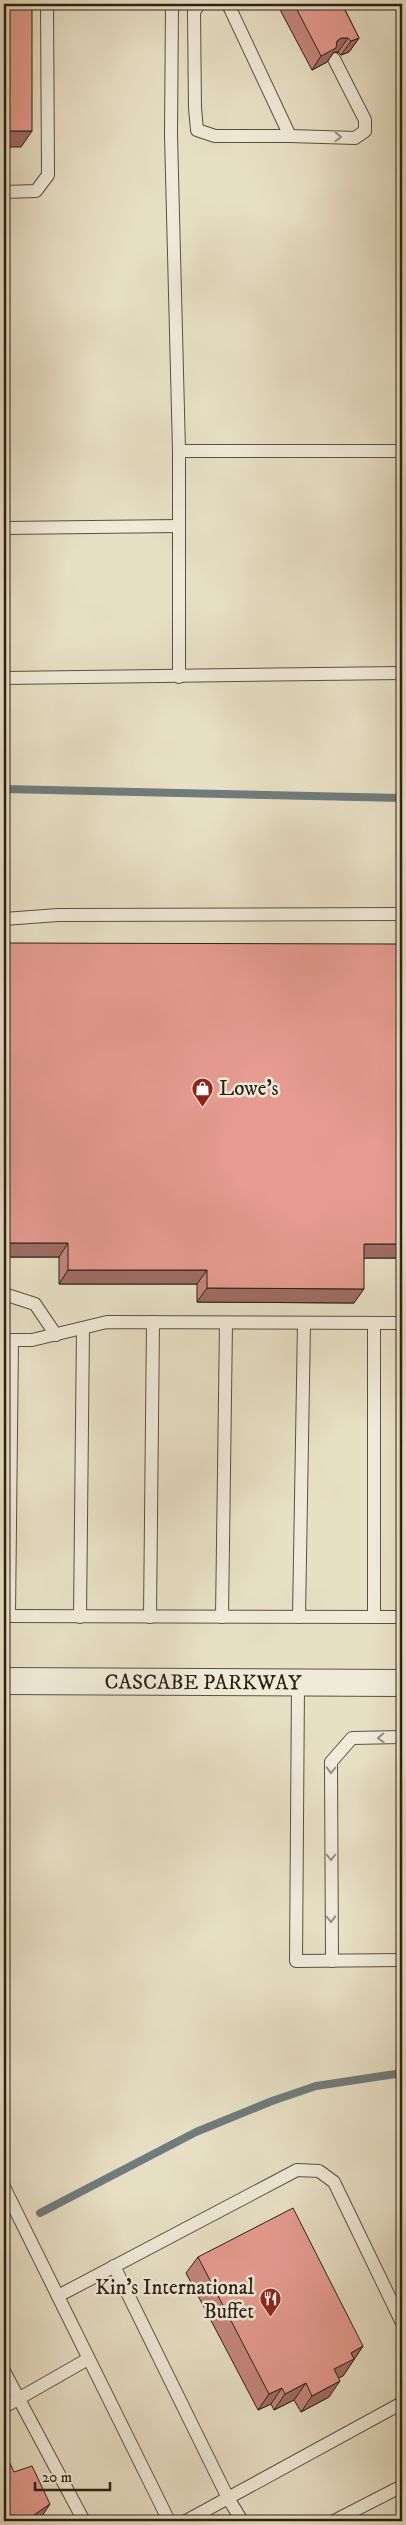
<svg xmlns="http://www.w3.org/2000/svg" width="406" height="2525" viewBox="0 0 406 2525" font-family="'IM FELL DW Pica',serif">
<style>
.lines{fill:none;stroke-linecap:round;stroke-linejoin:round}
.stream{stroke:#707c7c;stroke-width:8}
.service-casing{stroke:#5a5041;stroke-width:14}
.minor-casing{stroke:#5a5041;stroke-width:28}
.service{stroke:#f0ebd9;stroke-width:12}
.minor{stroke:#f0ebd9;stroke-width:26}
.rail-casing{stroke:#2b2015;stroke-width:5.5}
.rail{stroke:#f0ebd9;stroke-width:4;stroke-dasharray:11;stroke-linecap:butt}
.wall{fill:#c5857c;stroke:#2b2015}
.shaded-wall{fill:#a06c65;stroke:#2b2015}
.building{fill:#e59b90;stroke:#2b2015}
.oneway{stroke:#979081}
.labels{text-anchor:middle;stroke-width:5;stroke-linejoin:round;paint-order:stroke}
.poi-label{font-size:21px;fill:#2b2015;stroke:#f0ebd9;text-anchor:start}
.street-label{font-size:21px;fill:#2b2015;stroke:#f0ebd9}
</style>
<rect width="100%" height="100%" fill="#e8e0c5"/>
<filter id="stains"><feTurbulence type="fractalNoise" baseFrequency=".004" numOctaves="4"/><feColorMatrix values="0 0 0 0 .2 0 0 0 0 .09 0 0 0 0 .02 0 0 0 .5 -.17"/></filter>
<radialGradient id="worn" r=".72"><stop offset=".6" stop-color="#630" stop-opacity="0"/><stop offset="1" stop-color="#630" stop-opacity=".3"/></radialGradient>
<g class="lines">
<g class="stream">
<path d="M4,789L402,798"/>
<path d="M40,2213L196,2132L272,2101L316,2086L402,2073"/>
</g>
<defs>
<g id="service">
<path d="M172,4L171,135L179,451"/>
<path d="M199,4L194,12L195,108L197,130L215,136H290L228,4"/>
<path d="M290,136L355,138L365,131V120L334,59"/>
<path d="M4,192L36,191L48,175L47,4"/>
<path d="M4,528L179,526"/>
<path d="M179,677V451H402"/>
<path d="M4,678L402,673"/>
<path d="M4,919L58,915L402,914"/>
<path d="M4,1294L35,1304L56,1335"/>
<path d="M374,1323V1617"/>
<path d="M4,1340H32L107,1322L402,1323"/>
<path d="M4,1616L402,1617"/>
<path d="M9,1616L12,1340"/>
<path d="M80,1617L83,1328"/>
<path d="M150,1617L153,1322"/>
<path d="M222,1617L226,1323"/>
<path d="M299,1617L304,1323"/>
<path d="M298,1682L296,1961L402,1960"/>
<path d="M332,1961L331,1762L352,1738L402,1737"/>
<path d="M4,2187L169,2521"/>
<path d="M114,2266L228,2498L402,2403"/>
<path d="M58,2296L297,2170L319,2171L334,2182L402,2323"/>
<path d="M4,2371L84,2521"/>
<path d="M4,2407L88,2359"/>
<path d="M186,2521L228,2498L242,2521"/>
<path d="M334,2521L402,2486"/>
</g>
<g id="minor">
<path id="s1" d="M4,1681L402,1683"/>
</g>
</defs>
<use href="#service" class="service-casing"/>
<use href="#minor" class="minor-casing"/>
<use href="#service" class="service"/>
<use href="#minor" class="minor"/>
<defs>
<path id="rail" d="M401,4L402,6"/>
</defs>
<use href="#rail" class="rail-casing"/>
<use href="#rail" class="rail"/>
</g>
<g class="wall">
<path d="M277,4H342L359,38L349,52L341,55L338,52H334L327,62L312,70Z"/>
<path d="M4,943L402,1258H364L354,1303L197,1302V1284H59V1257H4Z"/>
<path d="M198,2257L363,2346L343,2376L338,2378L329,2397L301,2412L294,2400L274,2410L271,2404L258,2410L186,2273Z"/>
</g>
<g class="shaded-wall">
<path d="M341,38H348L338,52H334L327,62L312,70L321,56Z"/>
<path d="M359,38L349,52L341,55L351,41Z"/>
<path d="M4,131H32L21,147H4Z"/>
<path d="M4,1243H68L59,1257H4Z"/>
<path d="M364,1244H402V1258H354Z"/>
<path d="M68,1270H207L197,1284H59Z"/>
<path d="M207,1288L364,1289L354,1303L197,1302Z"/>
<path d="M363,2346L343,2376L323,2385L334,2369L351,2353Z"/>
<path d="M340,2381L329,2397L301,2412L312,2396Z"/>
<path d="M306,2383L294,2400L274,2410L285,2394Z"/>
<path d="M282,2388L271,2404L258,2410L269,2394Z"/>
<path d="M50,2504L39,2521H29L34,2515Z"/>
</g>
<g class="building">
<rect x="4" y="4" width="28" height="127"/>
<path d="M294,4H342L359,38L351,41L348,38H341L337,41L336,48L321,56Z"/>
<path d="M4,943L402,944V1244H364V1289L207,1288V1270H68V1243H4Z"/>
<path d="M293,2208L363,2346L351,2353L354,2359L334,2369L340,2381L312,2396L306,2383L285,2394L282,2388L269,2394L198,2257Z"/>
<path d="M6,2455L14,2472L32,2466L50,2504L34,2515L37,2521H4V2456Z"/>
</g>
<defs><path id="oneway-chevron" d="M-2-3.5L2.5 0L-2 3.5" fill="none" stroke-width="1.6" stroke-linecap="round" stroke-linejoin="round" transform="scale(1.25)"/></defs>
<g class="oneway">
<use href="#oneway-chevron" transform="translate(338 137) rotate(2)"/>
<use href="#oneway-chevron" transform="translate(381 1738) rotate(178)"/>
<use href="#oneway-chevron" transform="translate(331 1770) rotate(91)"/>
<use href="#oneway-chevron" transform="translate(331 1857) rotate(90)"/>
<use href="#oneway-chevron" transform="translate(331 1919) rotate(89)"/>
</g>
<defs>
<symbol id="shop-pin" viewBox="-11 -11 22 30"><path d="M0 17L-7.5 6A9.5 9.5 0 1 1 7.5 6Z" fill="#8f2418" stroke="#f0ebd9"/><path d="M-5-2.5h2.3a2.7 3.5 0 0 1 5.4 0H5L5.5 6h-11ZM-1.5-2.5h3a1.5 2.3 0 0 0-3 0Z" fill="#fff"/></symbol>
<symbol id="restaurant-pin" viewBox="-11 -11 22 30"><path d="M0 17L-7.5 6A9.5 9.5 0 1 1 7.5 6Z" fill="#8f2418" stroke="#f0ebd9"/><path d="M-5-6h1v4h1v-4h1v4h1v-4h1v5L-1.5 .5V6h-2V.5L-5-1ZM5-6V6H3V1.5H1.5Q1.5-4 5-6Z" fill="#fff"/></symbol>
</defs>
<g fill-rule="evenodd">
<use href="#shop-pin" x="190" y="1076" width="25" height="34"/>
<use href="#restaurant-pin" x="258" y="2286" width="25" height="34"/>
</g>
<g class="labels">
<g class="poi-label">
<text x="219" y="1095">Lowe's</text>
<text x="254" y="2294" text-anchor="end">Kin's International<tspan x="254" dy="24">Buffet</tspan></text>
</g>
<g class="street-label">
<text dy="7" stroke="none"><textPath href="#s1" startOffset="199">CASCABE PARKWAY</textPath></text>
</g>
</g>
<rect width="406" height="2525" fill="none" stroke="#e8e0c5" stroke-width="20"/>
<rect x="5" y="5" width="396" height="2515" fill="none" stroke="#2b2015" stroke-width="2.5"/>
<rect x="10" y="10" width="386" height="2505" fill="none" stroke="#2b2015"/>
<path d="M35 2482v8h75v-8" fill="none" stroke="#2b2015" stroke-width="2.5"/>
<text x="42" y="2482" font-size="15" fill="#2b2015" stroke="#f0ebd9" stroke-width="4" paint-order="stroke">20 m</text>
<rect width="100%" height="100%" filter="url(#stains)"/>
<rect width="100%" height="100%" fill="url(#worn)"/>
</svg>
